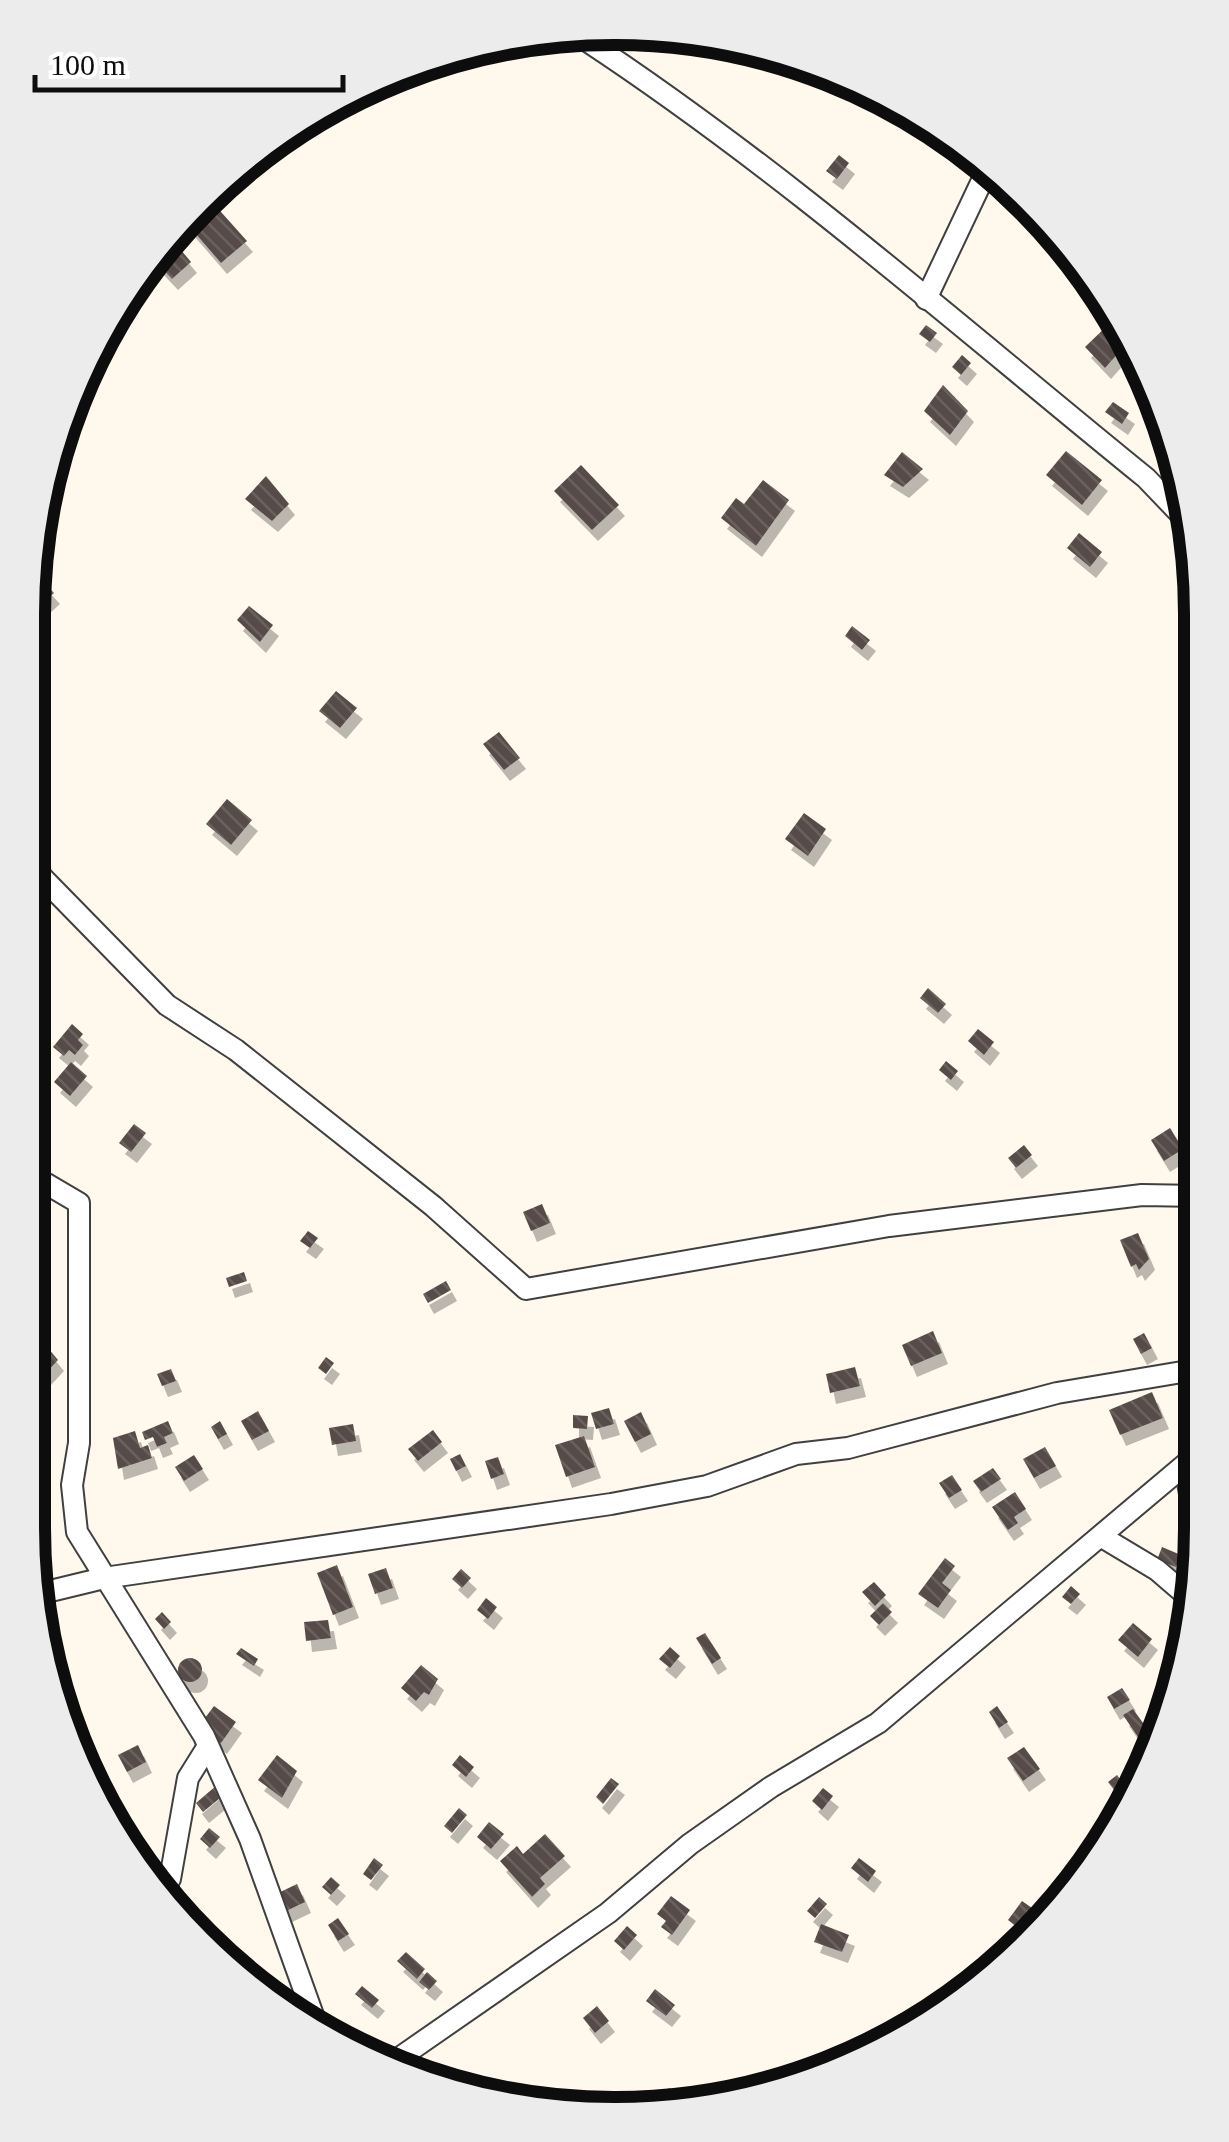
<svg xmlns="http://www.w3.org/2000/svg" width="1229" height="2142" viewBox="0 0 1229 2142" font-family="'Times New Roman',serif">
<style>
.building{fill:url(#building-back-hatch);filter:url(#shadow)}
.lines{fill:none;stroke-linecap:round;stroke-linejoin:round}
.minor-casing{stroke:#404040;stroke-width:24}
.minor{stroke:#fff;stroke-width:20}
.rim{fill:none;stroke:#0d0d0d;stroke-width:12}
</style>
<defs>
<pattern id="building-back-hatch" width="6" height="6" patternUnits="userSpaceOnUse" patternTransform="scale(2.5)"><rect width="6" height="6" fill="#574c48"/><path d="M-1 5l2 2M0 0l6 6M5-1l2 2" fill="none" stroke="#6a615e"/></pattern>
<filter id="shadow"><feDropShadow dx="6" dy="11" stdDeviation="0" flood-color="#0004"/></filter>
</defs>
<rect width="100%" height="100%" fill="#fff9ed"/>
<g class="building">
<path d="M839,155L849,163L837,179L826,171Z"/>
<path d="M213,203L247,241L221,263L189,226Z"/>
<path d="M175,243L191,262L172,279L155,261Z"/>
<path d="M1112,321L1130,340L1105,368L1085,347Z"/>
<path d="M926,325L937,333L930,342L919,334Z"/>
<path d="M962,355L971,363L961,375L952,367Z"/>
<path d="M1144,377L1157,395L1151,403L1134,390Z"/>
<path d="M943,385L968,411L950,435L924,411Z"/>
<path d="M1113,402L1129,413L1122,424L1105,412Z"/>
<path d="M1066,451L1102,480L1082,505L1046,475Z"/>
<path d="M902,452L923,469L903,487L884,475Z"/>
<path d="M581,465L619,505L592,530L554,491Z"/>
<path d="M266,476L289,504L272,521L245,499Z"/>
<path d="M763,480L789,500L756,546L721,518L736,498L744,504Z"/>
<path d="M1079,533L1102,552L1090,567L1067,548Z"/>
<path d="M40,578L54,593L31,614L29,589Z"/>
<path d="M249,606L273,625L260,642L237,620Z"/>
<path d="M852,626L870,640L862,650L845,636Z"/>
<path d="M336,691L357,708L340,728L319,711Z"/>
<path d="M499,732L520,758L504,770L483,744Z"/>
<path d="M227,799L252,820L231,845L206,824Z"/>
<path d="M804,813L826,829L808,856L785,839Z"/>
<path d="M928,988L946,1004L938,1013L920,998Z"/>
<path d="M72,1024L83,1034L78,1040L83,1045L75,1055L69,1050L64,1056L53,1047Z"/>
<path d="M978,1029L994,1042L984,1055L968,1041Z"/>
<path d="M946,1061L958,1071L951,1080L939,1070Z"/>
<path d="M71,1062L87,1076L70,1096L54,1082Z"/>
<path d="M134,1124L146,1133L131,1152L119,1143Z"/>
<path d="M1170,1128L1183,1149L1164,1161L1151,1140Z"/>
<path d="M1024,1145L1032,1155L1016,1168L1008,1158Z"/>
<path d="M542,1204L550,1223L531,1231L523,1212Z"/>
<path d="M308,1231L318,1238L310,1248L300,1241Z"/>
<path d="M1138,1233L1149,1259L1139,1270L1136,1264L1131,1267L1120,1240Z"/>
<path d="M244,1272L247,1281L229,1287L226,1278Z"/>
<path d="M446,1281L451,1290L428,1303L423,1294Z"/>
<path d="M933,1331L942,1353L911,1366L902,1345Z"/>
<path d="M1144,1333L1152,1348L1141,1354L1133,1339Z"/>
<path d="M38,1336L58,1360L33,1387L28,1381V1345Z"/>
<path d="M326,1357L334,1363L326,1374L318,1368Z"/>
<path d="M855,1367L860,1386L830,1393L826,1374Z"/>
<path d="M171,1369L176,1381L162,1386L157,1374Z"/>
<path d="M1152,1392L1163,1418L1120,1435L1109,1410Z"/>
<path d="M609,1408L614,1424L596,1429L591,1413Z"/>
<path d="M258,1411L269,1431L252,1440L241,1421Z"/>
<path d="M641,1412L651,1434L635,1442L624,1421Z"/>
<path d="M573,1415L588,1416L587,1429L573,1428Z"/>
<path d="M168,1421L173,1433L164,1437L167,1443L157,1447L153,1437L145,1440L142,1432Z"/>
<path d="M220,1421L227,1434L218,1439L211,1427Z"/>
<path d="M353,1424L356,1441L332,1445L329,1428Z"/>
<path d="M433,1430L442,1442L418,1461L408,1449Z"/>
<path d="M135,1431L140,1448L148,1445L152,1458L118,1469L113,1438Z"/>
<path d="M584,1436L595,1467L566,1477L555,1445Z"/>
<path d="M1045,1447L1056,1466L1034,1478L1023,1459Z"/>
<path d="M460,1454L466,1466L456,1471L450,1459Z"/>
<path d="M194,1455L203,1469L184,1481L175,1467Z"/>
<path d="M498,1457L504,1474L491,1479L485,1461Z"/>
<path d="M993,1468L1001,1479L981,1492L973,1481Z"/>
<path d="M952,1475L962,1490L949,1498L939,1483Z"/>
<path d="M1015,1492L1026,1509L1014,1517L1018,1523L1008,1530L992,1507Z"/>
<path d="M28,1499L41,1518L28,1528Z"/>
<path d="M1162,1547L1181,1555L1176,1567L1157,1560Z"/>
<path d="M945,1558L955,1566L942,1583L951,1590L938,1608L918,1594Z"/>
<path d="M337,1565L353,1607L333,1615L317,1573Z"/>
<path d="M386,1568L393,1588L375,1594L368,1574Z"/>
<path d="M461,1569L471,1578L462,1588L452,1579Z"/>
<path d="M874,1582L886,1595L875,1606L862,1592Z"/>
<path d="M1071,1586L1080,1594L1071,1604L1062,1597Z"/>
<path d="M486,1598L497,1607L488,1619L477,1610Z"/>
<path d="M883,1603L892,1612L879,1625L870,1616Z"/>
<path d="M162,1612L171,1622L164,1629L155,1619Z"/>
<path d="M328,1620L331,1638L306,1641L304,1622Z"/>
<path d="M1133,1623L1152,1639L1138,1657L1118,1640Z"/>
<path d="M705,1633L721,1658L712,1664L696,1638Z"/>
<path d="M670,1647L680,1656L670,1668L659,1659Z"/>
<path d="M241,1648L258,1659L254,1666L236,1654Z"/>
<circle cx="190" cy="1670" r="12"/>
<path d="M421,1665L438,1679L429,1695L424,1692L416,1701L401,1688Z"/>
<path d="M58,1678L69,1700L57,1705L53,1681Z"/>
<path d="M1122,1688L1130,1700L1114,1709L1107,1697Z"/>
<path d="M214,1706L236,1722L221,1743L199,1726Z"/>
<path d="M997,1706L1008,1722L999,1728L989,1712Z"/>
<path d="M1133,1709L1148,1730L1138,1737L1123,1715Z"/>
<path d="M138,1745L146,1762L127,1772L118,1755Z"/>
<path d="M1024,1747L1040,1769L1023,1781L1007,1758Z"/>
<path d="M277,1755L297,1771L282,1798L258,1780Z"/>
<path d="M460,1755L474,1767L466,1777L452,1765Z"/>
<path d="M1117,1775L1131,1793L1122,1800L1108,1782Z"/>
<path d="M611,1778L619,1784L603,1804L596,1797Z"/>
<path d="M217,1785L225,1794L203,1812L196,1803Z"/>
<path d="M823,1788L833,1796L822,1810L812,1801Z"/>
<path d="M459,1808L467,1815L452,1833L444,1826Z"/>
<path d="M489,1822L504,1834L491,1849L477,1837Z"/>
<path d="M209,1828L220,1837L210,1848L200,1839Z"/>
<path d="M545,1834L565,1856L540,1878L545,1884L532,1897L500,1861L517,1846L523,1854Z"/>
<path d="M374,1858L383,1865L371,1880L363,1874Z"/>
<path d="M859,1858L876,1871L868,1882L851,1868Z"/>
<path d="M331,1877L340,1885L331,1895L322,1887Z"/>
<path d="M297,1884L305,1902L282,1913L274,1895Z"/>
<path d="M671,1896L690,1910L672,1935L661,1927L666,1921L657,1914Z"/>
<path d="M819,1897L827,1904L815,1918L807,1911Z"/>
<path d="M1022,1901L1032,1908L1017,1927L1008,1920Z"/>
<path d="M338,1918L349,1934L338,1941L328,1925Z"/>
<path d="M821,1924L849,1935L842,1952L814,1942Z"/>
<path d="M627,1926L637,1935L624,1950L614,1941Z"/>
<path d="M234,1949L255,1969L247,1977L226,1957Z"/>
<path d="M406,1952L425,1969L417,1979L397,1961Z"/>
<path d="M427,1972L437,1981L429,1990L419,1982Z"/>
<path d="M362,1986L379,2000L372,2008L355,1994Z"/>
<path d="M655,1989L675,2005L666,2016L646,2001Z"/>
<path d="M597,2006L609,2021L595,2033L583,2018Z"/>
<path d="M669,2088L678,2095L662,2111L655,2107Z"/>
</g>
<g class="lines">
<defs>
<g id="minor">
<path d="M584,39C783,170 961,328 1146,478L1190,524"/>
<path d="M926,299L989,166"/>
<path d="M28,863L167,1005L236,1050L433,1206L526,1289L889,1226L1142,1195L1200,1196"/>
<path d="M28,1173L79,1203V1443L72,1485L77,1532L204,1736L250,1839L318,2029"/>
<path d="M1185,1466L1200,1549"/>
<path d="M1102,1537L1157,1570L1193,1601"/>
<path d="M38,1594L104,1578L611,1504L707,1486L796,1454L848,1448L1057,1393L1200,1369"/>
<path d="M160,1895L170,1879L188,1778L208,1746"/>
<path d="M392,2063L608,1913L690,1844L771,1787L878,1723L1200,1452"/>
</g>
</defs>
<use href="#minor" class="minor-casing"/>
<use href="#minor" class="minor"/>
</g>
<path d="M0 0H1229V2142H0ZM614 45H615A569 569 0 0 1 1184 614V1528A569 569 0 0 1 615 2097H614A569 569 0 0 1 45 1528V614A569 569 0 0 1 614 45Z" fill="#ececec" fill-rule="evenodd"/>
<path class="rim" d="M614 45H615A569 569 0 0 1 1184 614V1528A569 569 0 0 1 615 2097H614A569 569 0 0 1 45 1528V614A569 569 0 0 1 614 45Z"/>
<path d="M35 75v15h308v-15" fill="none" stroke="#0d0d0d" stroke-width="5"/>
<text x="50" y="75" font-size="30" fill="#0d0d0d" stroke="#ffffff" stroke-width="8" paint-order="stroke">100 m</text>
</svg>
